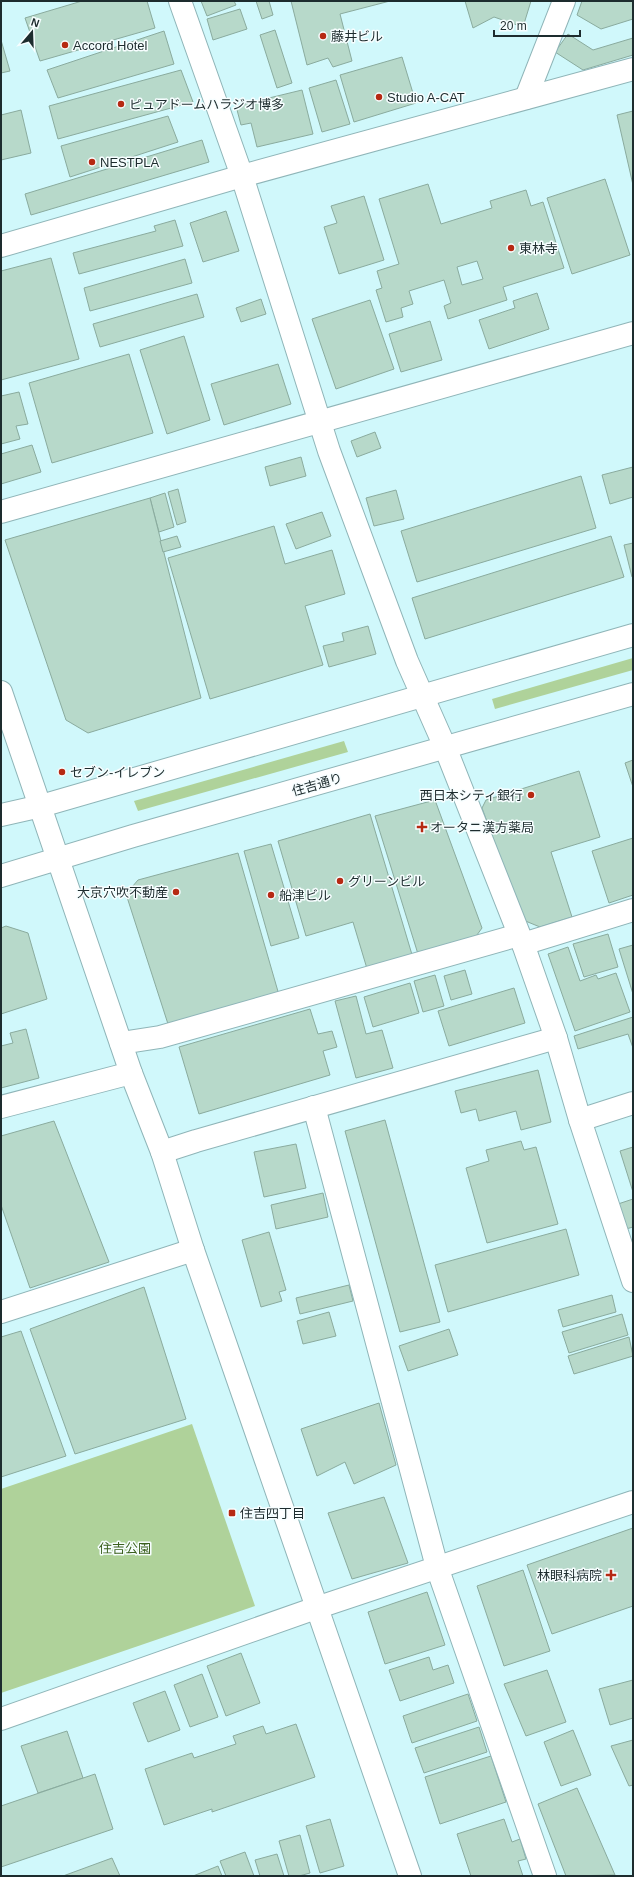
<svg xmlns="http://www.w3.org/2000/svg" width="634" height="1877" viewBox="0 0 634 1877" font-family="Helvetica,'Noto Sans JP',sans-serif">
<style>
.green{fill:#afd29a}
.building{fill:#b7d9ca;stroke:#8aab9e;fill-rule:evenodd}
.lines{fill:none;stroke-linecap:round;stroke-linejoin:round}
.minor-casing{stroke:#8fb5b8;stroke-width:24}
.minor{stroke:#fff;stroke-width:22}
.poi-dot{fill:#b62913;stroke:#f7feff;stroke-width:1.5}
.labels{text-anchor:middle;stroke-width:3;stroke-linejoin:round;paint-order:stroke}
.poi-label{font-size:13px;fill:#1d2c2e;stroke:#f7feff;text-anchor:start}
.street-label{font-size:13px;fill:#1d2c2e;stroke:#f7feff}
.park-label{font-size:13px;fill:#3b601e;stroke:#f7feff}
</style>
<rect width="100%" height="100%" fill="#d0f8fb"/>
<g class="green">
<path d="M633,658V670L495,709L492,699Z"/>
<path d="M344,741L348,752L138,811L134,801Z"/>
<path d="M192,1424L255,1606L1,1693V1489Z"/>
</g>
<g class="building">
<path d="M82,1H147L155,28L40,61L25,18Z"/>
<path d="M201,1H234L236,5L207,16Z"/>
<path d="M256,1H269L273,15L262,19Z"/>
<path d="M291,1H390L340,14L352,61L333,67L328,58L307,65Z"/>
<path d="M465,1H531L523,27L494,17L473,28Z"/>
<path d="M582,1H633V19L601,29L577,15Z"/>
<path d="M240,9L247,29L213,40L207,19Z"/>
<path d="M275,30L292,83L277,88L260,35Z"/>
<path d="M164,31L174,64L58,98L47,70Z"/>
<path d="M568,34L593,50L633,38V55L583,70L555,52Z"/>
<path d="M1,40L10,71L1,73Z"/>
<path d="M402,57L416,103L354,122L340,75Z"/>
<path d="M181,70L193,102L58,139L49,106Z"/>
<path d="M336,80L350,124L322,132L309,88Z"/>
<path d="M302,90L313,134L257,147L251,123L241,125L236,106Z"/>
<path d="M21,110L31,153L1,160V115Z"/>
<path d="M633,111V185L617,115Z"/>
<path d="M168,116L178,142L70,177L61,146Z"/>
<path d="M202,140L209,162L31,215L25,194Z"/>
<path d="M605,179L630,255L572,274L547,198Z"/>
<path d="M428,184L441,224L492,208L490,201L526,190L531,206L543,202L564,268L503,287L507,300L448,319L444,306L451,303L444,280L409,291L413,304L401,308L403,317L386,322L376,290L382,288L377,271L399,264L379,199ZM477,261L483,279L462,285L457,267Z"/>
<path d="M364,196L384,260L339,274L324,227L337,223L331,206Z"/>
<path d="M226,211L239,251L203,262L190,223Z"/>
<path d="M175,220L183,246L79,274L73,253L156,231L154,226Z"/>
<path d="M51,258L79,359L1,380V271Z"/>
<path d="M185,259L192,283L90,311L84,288Z"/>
<path d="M537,293L549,329L489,349L479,320L515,308L513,301Z"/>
<path d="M197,294L204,317L100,347L93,324Z"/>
<path d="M261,299L266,314L241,322L236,308Z"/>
<path d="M370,300L394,369L336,389L312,319Z"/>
<path d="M430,321L442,360L401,372L389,334Z"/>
<path d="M184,336L210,420L167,434L140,350Z"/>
<path d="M129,354L153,433L52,463L29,383Z"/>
<path d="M278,364L291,404L224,425L211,384Z"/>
<path d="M19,392L28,424L16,426L20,439L1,444V396Z"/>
<path d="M375,432L381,448L357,457L351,441Z"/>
<path d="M32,445L41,472L1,484V454Z"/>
<path d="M301,457L306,476L270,486L265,467Z"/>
<path d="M633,467V497L610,504L602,475Z"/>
<path d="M581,476L596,528L417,582L401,531Z"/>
<path d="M178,489L186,522L177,525L168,492Z"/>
<path d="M396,490L404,519L374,526L366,498Z"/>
<path d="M165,493L174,527L159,532L150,498Z"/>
<path d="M150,498L201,698L88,733L66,720L5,540Z"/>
<path d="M322,512L331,536L296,549L286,524Z"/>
<path d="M274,526L285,564L332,550L345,594L305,606L323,665L210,699L168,558Z"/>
<path d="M177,536L181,547L163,552L160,541Z"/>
<path d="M611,536L624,577L425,639L412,598Z"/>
<path d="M633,543V577H632L624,545Z"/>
<path d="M368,626L376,654L329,667L323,646L344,641L342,633Z"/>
<path d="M633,760V787L625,763Z"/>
<path d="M579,771L600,837L551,852L572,917L540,927L523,920L482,808L486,800Z"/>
<path d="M435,800L482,928L474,939L418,954L375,816Z"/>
<path d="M370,814L413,958L368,972L353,922L306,936L278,841Z"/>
<path d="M633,838V895L609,903L592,851Z"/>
<path d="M271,844L299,938L271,946L244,851Z"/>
<path d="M238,853L279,995L168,1024L126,894L138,880Z"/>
<path d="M6,926L28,933L47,999L1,1014V928Z"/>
<path d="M608,934L618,967L584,977L573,944Z"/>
<path d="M633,945V994L619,949Z"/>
<path d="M568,947L580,981L596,975L598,979L616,973L630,1012L575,1031L548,954Z"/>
<path d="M465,970L472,994L451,1000L444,976Z"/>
<path d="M435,975L444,1006L423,1012L414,981Z"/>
<path d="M410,983L419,1013L373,1027L364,997Z"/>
<path d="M514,988L525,1023L449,1046L438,1011Z"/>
<path d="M356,996L366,1034L382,1030L393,1068L356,1078L335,1001Z"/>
<path d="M310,1009L318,1034L332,1031L337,1047L323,1051L330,1075L199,1114L179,1047Z"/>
<path d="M633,1017V1048L628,1034L578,1049L574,1036Z"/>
<path d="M26,1029L39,1078L1,1088V1046L13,1043L10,1033Z"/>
<path d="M538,1070L551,1122L521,1130L516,1111L479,1121L476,1109L461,1113L455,1091Z"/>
<path d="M385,1120L440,1322L400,1332L345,1131Z"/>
<path d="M54,1121L109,1262L30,1288L1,1205V1136Z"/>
<path d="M521,1141L524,1150L536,1147L558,1224L487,1243L466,1168L489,1161L486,1150Z"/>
<path d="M296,1144L306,1188L264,1197L254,1152Z"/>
<path d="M633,1147V1192L620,1151Z"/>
<path d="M323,1193L328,1217L276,1229L271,1205Z"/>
<path d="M633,1199V1227L626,1229L618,1204Z"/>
<path d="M566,1229L579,1275L448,1312L435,1265Z"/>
<path d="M269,1232L286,1290L279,1292L282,1301L261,1307L242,1240Z"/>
<path d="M349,1285L353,1301L300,1314L296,1298Z"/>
<path d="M144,1287L186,1419L75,1454L30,1329Z"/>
<path d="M612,1295L616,1312L563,1327L558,1310Z"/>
<path d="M329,1312L336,1336L303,1344L297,1321Z"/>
<path d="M622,1314L628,1335L569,1353L562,1332Z"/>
<path d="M449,1329L458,1355L408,1371L399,1346Z"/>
<path d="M21,1331L66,1456L1,1477V1337Z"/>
<path d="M629,1337L633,1356L574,1374L568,1356Z"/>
<path d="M379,1403L396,1465L354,1484L345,1462L317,1476L301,1429Z"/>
<path d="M384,1497L408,1563L352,1579L328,1513Z"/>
<path d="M633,1528V1606L552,1634L527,1565Z"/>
<path d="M523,1570L550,1651L504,1666L477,1586Z"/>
<path d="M427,1592L445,1645L385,1664L368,1612Z"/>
<path d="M241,1653L260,1703L226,1716L207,1666Z"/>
<path d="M429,1657L433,1670L448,1665L454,1683L400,1701L389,1670Z"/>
<path d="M547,1670L566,1722L526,1736L504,1684Z"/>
<path d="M202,1674L218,1717L190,1727L174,1685Z"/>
<path d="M633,1680V1718L610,1725L599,1689Z"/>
<path d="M165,1691L180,1730L148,1742L133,1703Z"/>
<path d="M468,1694L477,1721L412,1743L403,1716Z"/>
<path d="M296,1724L315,1777L212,1812V1809L164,1825L145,1769L192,1753L194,1758L236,1744L233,1736L263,1726L266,1734Z"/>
<path d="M479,1727L487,1752L424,1773L415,1748Z"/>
<path d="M573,1730L591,1775L561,1786L544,1742Z"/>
<path d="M67,1731L83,1778L38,1793L21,1746Z"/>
<path d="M633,1740V1785L629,1786L611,1746Z"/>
<path d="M491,1756L506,1802L440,1824L425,1777Z"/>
<path d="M95,1774L113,1829L1,1867V1806Z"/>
<path d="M577,1788L615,1875L566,1876L538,1804Z"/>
<path d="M330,1819L344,1866L320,1873L306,1826Z"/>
<path d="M504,1819L512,1842L520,1839L526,1859L518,1861L523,1876H471L457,1834Z"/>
<path d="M300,1835L310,1873L299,1876H289L279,1841Z"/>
<path d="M245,1852L254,1876H226L220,1861Z"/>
<path d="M277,1854L284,1876H260L255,1860Z"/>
<path d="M112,1858L120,1876H63Z"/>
<path d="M218,1866L222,1876H193Z"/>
</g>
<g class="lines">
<defs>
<g id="minor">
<path d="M180,1L242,176L329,451L407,661L445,747L523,944L556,1038L580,1120L633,1281"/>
<path d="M526,98L564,1"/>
<path d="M1,246L242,176L633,69"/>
<path d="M1,512L633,333"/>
<path d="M1,692L131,1073L162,1152L193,1250L410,1876"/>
<path d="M1,815L41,806L633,635"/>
<path d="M1,876L133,836L633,694"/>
<path d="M523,944L633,910"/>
<path d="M121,1043L160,1037L519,935"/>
<path d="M1,1107L131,1073"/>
<path d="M314,1107L437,1567L545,1876"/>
<path d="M580,1120L633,1103"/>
<path d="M162,1152L196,1141L556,1038"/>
<path d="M1,1312L193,1250"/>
<path d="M1,1719L316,1608L633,1502"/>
</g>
</defs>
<use href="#minor" class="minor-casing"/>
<use href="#minor" class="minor"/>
</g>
<g class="poi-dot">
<circle cx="323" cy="36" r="4"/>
<circle cx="65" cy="45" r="4"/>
<circle cx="379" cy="97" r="4"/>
<circle cx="121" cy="104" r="4"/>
<circle cx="92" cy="162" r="4"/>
<circle cx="511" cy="248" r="4"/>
<circle cx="62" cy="772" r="4"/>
<circle cx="531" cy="795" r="4"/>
<path d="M420 821h4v4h4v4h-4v4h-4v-4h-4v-4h4z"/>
<circle cx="340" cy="881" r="4"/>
<circle cx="176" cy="892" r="4"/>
<circle cx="271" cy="895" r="4"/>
<rect x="228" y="1509" width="8" height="8" rx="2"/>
<path d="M609 1569h4v4h4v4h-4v4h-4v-4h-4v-4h4z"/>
</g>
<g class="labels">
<g class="poi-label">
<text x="331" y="41">藤井ビル</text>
<text x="73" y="50">Accord Hotel</text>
<text x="387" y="102">Studio A-CAT</text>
<text x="129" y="109">ピュアドームハラジオ博多</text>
<text x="100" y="167">NESTPLA</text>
<text x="519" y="253">東林寺</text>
<text x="70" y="777">セブン-イレブン</text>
<text x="523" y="800" text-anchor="end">西日本シティ銀行</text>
<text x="430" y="832">オータニ漢方薬局</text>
<text x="348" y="886">グリーンビル</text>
<text x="168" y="897" text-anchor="end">大京穴吹不動産</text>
<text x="279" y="900">船津ビル</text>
<text x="240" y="1518">住吉四丁目</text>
<text x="602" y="1580" text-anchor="end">林眼科病院</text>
</g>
<g class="street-label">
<text transform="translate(317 784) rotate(-16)" y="5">住吉通り</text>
</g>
<g class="park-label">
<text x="125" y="1553">住吉公園</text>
</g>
</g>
<rect width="634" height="1877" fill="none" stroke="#1d2c2e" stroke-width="4"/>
<g transform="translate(32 32) rotate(19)" stroke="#f7feff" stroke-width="3" paint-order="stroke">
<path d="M0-3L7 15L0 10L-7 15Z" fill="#1d2c2e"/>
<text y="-6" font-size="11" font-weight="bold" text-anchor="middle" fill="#1d2c2e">N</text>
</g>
<path d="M494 30v6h86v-6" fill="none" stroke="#1d2c2e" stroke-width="2"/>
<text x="500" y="30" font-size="12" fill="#1d2c2e" stroke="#f7feff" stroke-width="3" paint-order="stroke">20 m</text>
</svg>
